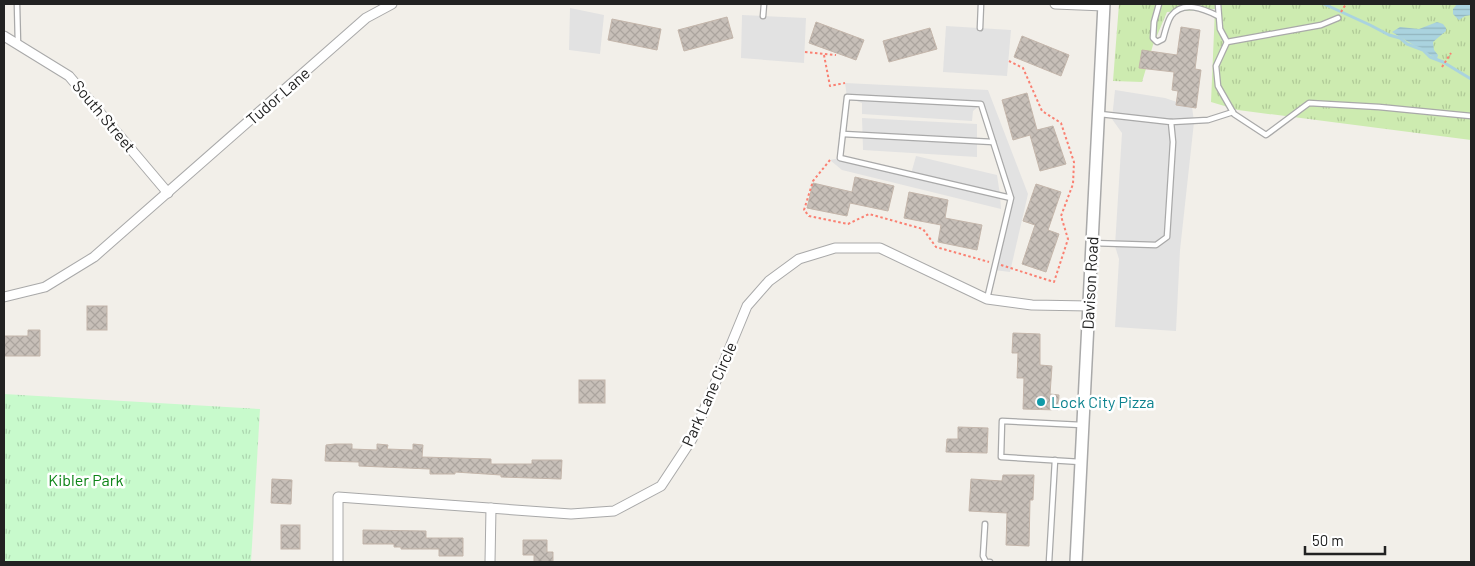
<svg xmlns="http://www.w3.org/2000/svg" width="1475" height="566" viewBox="0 0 1475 566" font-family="Barlow,sans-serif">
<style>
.grass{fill:url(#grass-tufts)}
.park{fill:url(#park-tufts)}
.parking{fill:#e2e2e2}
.water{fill:url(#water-rules)}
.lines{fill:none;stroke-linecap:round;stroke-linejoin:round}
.stream{stroke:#aad3df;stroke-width:3}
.building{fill:url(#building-cross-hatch);stroke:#c4b6ab}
.service-casing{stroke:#a9a9a9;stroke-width:7}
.minor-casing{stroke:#a9a9a9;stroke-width:11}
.tertiary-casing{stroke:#a9a9a9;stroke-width:14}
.path{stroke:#fa8072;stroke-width:2;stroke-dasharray:2.5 2.5;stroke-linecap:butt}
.service{stroke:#fff;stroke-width:4.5}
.minor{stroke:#fff;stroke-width:9}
.tertiary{stroke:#fff;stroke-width:11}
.culture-dot{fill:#0f9aa8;stroke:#fff;stroke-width:2}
.labels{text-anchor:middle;stroke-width:5;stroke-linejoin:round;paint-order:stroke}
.street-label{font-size:16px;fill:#222;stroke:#fff}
.culture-label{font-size:16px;fill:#0d838f;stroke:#fff;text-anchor:start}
.park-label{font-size:16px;fill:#0c8416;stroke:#fff}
</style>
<defs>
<pattern id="grass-tufts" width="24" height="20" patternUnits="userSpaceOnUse" patternTransform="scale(1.25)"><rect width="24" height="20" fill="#cdebb0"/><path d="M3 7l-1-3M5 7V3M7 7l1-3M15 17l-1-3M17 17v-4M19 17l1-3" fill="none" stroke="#b0c997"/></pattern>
<pattern id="park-tufts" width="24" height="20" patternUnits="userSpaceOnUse" patternTransform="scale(1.25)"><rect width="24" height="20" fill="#c8facc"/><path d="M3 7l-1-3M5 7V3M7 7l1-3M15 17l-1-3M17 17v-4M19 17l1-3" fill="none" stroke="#acd6af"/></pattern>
<pattern id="water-rules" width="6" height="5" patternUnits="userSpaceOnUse" patternTransform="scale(1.25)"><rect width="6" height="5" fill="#aad3df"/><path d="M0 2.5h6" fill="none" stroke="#92b5bf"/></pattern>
<pattern id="building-cross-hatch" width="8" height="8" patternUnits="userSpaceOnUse" patternTransform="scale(1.25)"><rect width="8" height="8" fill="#c7bfb8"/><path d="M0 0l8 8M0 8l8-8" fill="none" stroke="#aba49e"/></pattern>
</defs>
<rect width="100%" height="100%" fill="#f2efe9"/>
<path class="grass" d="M1119,4H1471V140L1238,110L1211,102L1215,9L1167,12L1153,45L1142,82L1113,81Z"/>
<path class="park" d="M4,394L260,409L251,562H4Z"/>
<g class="parking">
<path d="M570,8L604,15L600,54L569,50Z"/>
<path d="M742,15L806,18L804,63L741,58Z"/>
<path d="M946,26L1011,30L1007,76L943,72Z"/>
<path d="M845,83L988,90L1028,194L1010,272L994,270L1011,198L980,105L973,111L972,121L862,114V103L847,97Z"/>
<path d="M1115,90L1165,98L1192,107L1194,122L1180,250L1176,331L1115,327L1119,259L1115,246L1122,133L1112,119Z"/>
<path d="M862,118L977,124V157L863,150Z"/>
<path d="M916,156L997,175L1000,195L1001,209L842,170L830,160L840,158L911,174Z"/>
</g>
<g class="water">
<path d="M1457,4H1471V15L1465,16L1459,20L1453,14V9Z"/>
<path d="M1437,22L1443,24L1446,28V31L1433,42L1434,50L1438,55L1437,59L1392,32L1400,27L1419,29Z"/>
</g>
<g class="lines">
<path class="stream" d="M1324,4L1370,25L1389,35L1400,38L1407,44L1423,50L1430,57L1443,62L1471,79"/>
</g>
<g class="building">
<path d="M727,17L733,38L684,51L678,30Z"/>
<path d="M612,19L661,29L657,50L608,40Z"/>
<path d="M816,22L864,40L856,60L809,43Z"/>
<path d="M1181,27L1200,30L1195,69L1201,70L1196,108L1176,105L1178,91L1172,90L1174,72L1139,68L1142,50L1177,55Z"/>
<path d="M930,28L937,49L889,62L883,41Z"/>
<path d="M1022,36L1069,55L1061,76L1014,57Z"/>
<path d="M1027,93L1037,130L1053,126L1066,164L1040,171L1030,135L1013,140L1002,100Z"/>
<path d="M855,177L894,186L888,211L850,203L847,216L807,208L813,183L852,192Z"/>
<path d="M1036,184L1061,192L1048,230L1059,234L1046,272L1022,264L1035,225L1023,221Z"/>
<path d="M909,192L948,200L945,218L982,225L977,250L938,242L941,225L904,218Z"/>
<rect x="87" y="306" width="20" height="24"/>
<path d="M28,330H40V356H4V336H28Z"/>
<path d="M1013,333L1040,334V365L1052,366L1050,394L1059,395L1058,410L1023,409L1024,378H1017L1018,353H1012Z"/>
<rect x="579" y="380" width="26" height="23"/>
<path d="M958,427L988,428L987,453L946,452L947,439H958Z"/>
<path d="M335,444H352V449L377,450V444L388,445L387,449L413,450V444L423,445L422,457L491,459V464H532V460H562L561,479L501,477V475L455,472V474H430V469L359,466V462L325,461L326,445Z"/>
<path d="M1003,475H1034L1033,500H1030L1029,546L1006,545L1007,513L969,511L971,479L1002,481Z"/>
<path d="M272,479L292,480L291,504L271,503Z"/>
<rect x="281" y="525" width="19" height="24"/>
<path d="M363,530L426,531V538H463V556H439V549H401V547H394V544H363Z"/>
<path d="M523,540H547V552H553V562H534V555H523Z"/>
</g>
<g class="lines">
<defs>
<g id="service">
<path d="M17,4L18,45"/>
<path d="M1159,4L1154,22L1153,38L1157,42L1163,39C1165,32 1167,22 1171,16C1183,0 1204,9 1218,16"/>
<path d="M1218,4L1220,29L1227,42L1321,25L1338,18"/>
<path d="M763,16L764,4"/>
<path d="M980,28L981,4"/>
<path d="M1227,42L1216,66L1218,86L1234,114L1266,135L1309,103L1379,107L1471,116"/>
<path d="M1171,122L1208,120L1233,112"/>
<path d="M843,134L993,142"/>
<path d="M1092,243L1156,245L1167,237L1173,142L1171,122L1100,114"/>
<path d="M987,299L1011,198L981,104L847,97L840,158L1011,198"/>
<path d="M1081,462L1001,457L1002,421L1082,425"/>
<path d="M985,524L983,556L986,562H990"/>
<path d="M1049,562L1055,460"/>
</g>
<g id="minor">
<path d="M1055,4L1104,6"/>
<path d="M4,36L69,76L168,193"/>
<path d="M4,297L45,287L94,257L366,18L392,4"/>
<path d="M338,562V497L571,514L614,511L661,486L692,439L747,306L769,281L799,259L835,248H880L987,299L1032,305L1089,306"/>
<path d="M490,562L491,508"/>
</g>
<path id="tertiary" d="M1076,562L1104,4"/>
</defs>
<use href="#service" class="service-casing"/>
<use href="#minor" class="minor-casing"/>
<use href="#tertiary" class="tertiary-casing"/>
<g class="path">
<path d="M1341,12L1346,4"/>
<path d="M805,52L836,55"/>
<path d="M824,55L830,86L845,83"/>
<path d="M1442,67L1451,53"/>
<path d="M830,160L813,181L804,210L809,216L848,224L869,214L923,229L936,247L989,262"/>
<path d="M1001,265L1054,282L1068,239L1061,216L1073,184L1074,162L1061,123L1042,111L1023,68L1009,61"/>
</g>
<use href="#service" class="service"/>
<use href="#minor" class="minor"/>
<use href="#tertiary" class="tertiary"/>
</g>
<circle class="culture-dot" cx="1041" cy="402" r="5"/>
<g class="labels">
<g class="street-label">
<text transform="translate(278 96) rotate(-41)" y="6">Tudor Lane</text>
<text transform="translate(104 116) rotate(50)" y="6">South Street</text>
<text transform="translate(1090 283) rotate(-87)" y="6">Davison Road</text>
<text transform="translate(709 394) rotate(-66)" y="6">Park Lane Circle</text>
</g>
<g class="culture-label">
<text x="1051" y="408">Lock City Pizza</text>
</g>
<g class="park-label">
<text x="86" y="486">Kibler Park</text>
</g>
</g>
<rect width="1475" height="566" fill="none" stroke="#222222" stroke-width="10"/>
<path d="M1305 546v8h80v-8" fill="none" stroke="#222222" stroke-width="2.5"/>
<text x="1312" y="546" font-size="15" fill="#222222" stroke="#ffffff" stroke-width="4" paint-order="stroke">50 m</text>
</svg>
